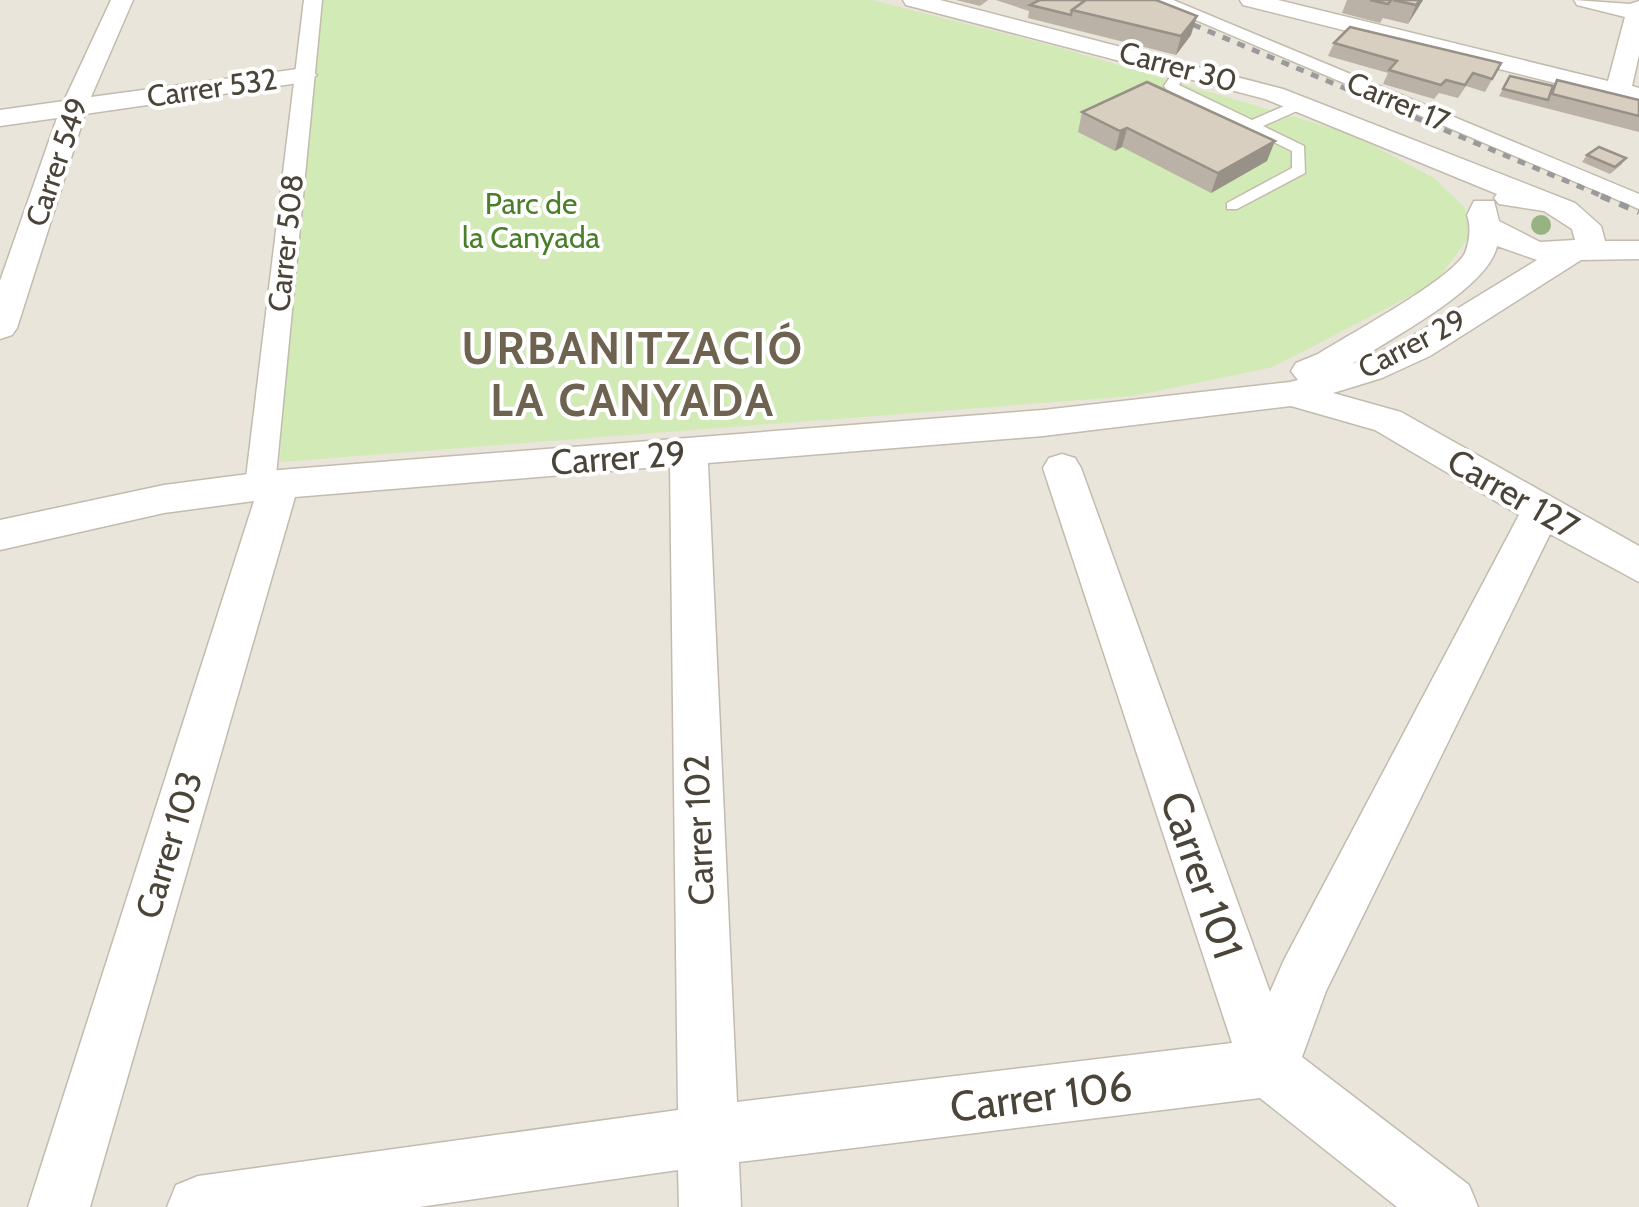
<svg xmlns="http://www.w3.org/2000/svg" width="1639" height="1207" viewBox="0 0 1639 1207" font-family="Cabin,sans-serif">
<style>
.residential{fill:#eae5da}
.green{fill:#d2eab5}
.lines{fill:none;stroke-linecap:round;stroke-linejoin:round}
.service-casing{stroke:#c2bbae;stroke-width:3}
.pedestrian-casing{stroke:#c2bbae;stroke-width:3}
.minor-casing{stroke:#c2bbae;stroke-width:3}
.service{fill:#fff;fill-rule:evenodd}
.pedestrian{fill:#fff;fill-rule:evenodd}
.minor{fill:#fff;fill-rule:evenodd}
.rail-far1{stroke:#9a9a9a;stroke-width:5;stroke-dasharray:8 8;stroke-linecap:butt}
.rail{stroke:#9a9a9a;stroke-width:6;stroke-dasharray:10 10;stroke-linecap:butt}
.tree{fill:#97b381}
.wall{fill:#bab2a6}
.shaded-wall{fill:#979187}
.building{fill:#d8cfc1;stroke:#979187;stroke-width:2.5}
.labels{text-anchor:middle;stroke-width:8;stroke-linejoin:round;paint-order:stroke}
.far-street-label{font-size:30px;fill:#4b4439;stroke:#fff}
.far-park-label{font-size:30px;fill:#4a7f2a;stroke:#fff}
.street-label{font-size:35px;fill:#4b4439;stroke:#fff}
.near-street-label{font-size:42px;fill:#4b4439;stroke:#fff}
.district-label{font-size:45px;font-weight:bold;letter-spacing:2.5px;fill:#6e6250;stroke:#fff}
</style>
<rect width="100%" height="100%" fill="#f6f3ec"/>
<rect class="residential" x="0" y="0" width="1639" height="1207"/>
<path class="green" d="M318,0H872L1054,46L1352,134L1434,178L1465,208L1469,237L1435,283L1273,367L1133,396L280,462L288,273Z"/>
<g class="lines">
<defs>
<path id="service" d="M1178,65L1190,68L1179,85L1252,120L1296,101H1306V107L1263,126L1304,146L1305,173L1237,209H1227V203L1292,168V151L1166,89L1164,86Z"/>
<g id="pedestrian">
<path d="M304,0H322L275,486L270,494L260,497L250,494L245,486Z"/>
<path d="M1149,0H1173L1639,194V209Z"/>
</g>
<g id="minor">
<path d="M111,0H133L91,97L305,68L317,75L305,82L85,114L17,328L12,335L0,339V281L57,118L0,126V110L64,101Z"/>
<path d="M903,0H940L1283,89L1575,203L1601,226L1605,241H1639V259L1581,260L1430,356L1382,378L1333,393L1401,412L1639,546V582L1550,534L1326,991L1302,1057L1469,1185L1478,1207H1397L1260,1098L739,1162L741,1207H679L678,1170L419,1207H167L176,1185L198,1176L678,1110L670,466L295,497L90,1207H28L254,501L164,513L0,550V520L164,485L279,470L1043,410L1290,382L1298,380L1291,371L1296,363L1318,354C1348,335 1451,280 1465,253C1470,241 1471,226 1467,215L1474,201H1494L1499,221L1540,242L1575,240L1572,229L1544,211L1499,204L1494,198L1497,194L1265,99L906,5ZM1497,246L1537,260L1406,340L1352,364C1389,339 1488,289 1497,246ZM1291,406L1375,430L1519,515L1284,960L1270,992L1081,468L1075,458L1062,454L1049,458L1043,468L1232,1043L737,1102L708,463L1043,436Z"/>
<path d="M1240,0H1278L1608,81L1625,17L1577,5L1574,0L1630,4L1639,1V55L1632,86L1639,88V104L1243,5Z"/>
</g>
</defs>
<use href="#service" class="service-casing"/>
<use href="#pedestrian" class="pedestrian-casing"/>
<use href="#minor" class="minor-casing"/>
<use href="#service" class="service"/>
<use href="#pedestrian" class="pedestrian"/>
<use href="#minor" class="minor"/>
<path class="rail-far1" d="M1134,0L1607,198"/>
<path class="rail" d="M1601,196L1639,212"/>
</g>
<circle class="tree" cx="1541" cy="225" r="10"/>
<g class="wall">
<path d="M956,0H988L980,6Z"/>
<path d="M996,0H1156L1191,35L1176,55L1028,18L1029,11Z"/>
<path d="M1347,0H1423L1408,24L1383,18L1380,23L1342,13Z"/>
<path d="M1334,43L1501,63L1485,92L1466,86L1458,98L1439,93L1434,99L1383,84L1388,73L1328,56Z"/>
<path d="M1510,76L1553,86L1557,80L1639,100V132L1499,96Z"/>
<path d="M1082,112L1267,161L1211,193L1122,147L1115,151L1078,132Z"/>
<path d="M1587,155L1626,158L1621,165L1610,174L1582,162Z"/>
</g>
<g class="shaded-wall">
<path d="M1420,0H1423L1408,24L1416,5Z"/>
<path d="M1197,16L1191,35L1176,55L1181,36Z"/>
<path d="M1127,128L1122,147L1115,151L1120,131Z"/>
<path d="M1275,141L1267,161L1211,193L1218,173Z"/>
</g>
<g class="building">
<path d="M1036,0H1086L1072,10L1071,15L1030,5L1038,1Z"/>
<path d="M1086,0H1156L1197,16L1181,36L1072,10Z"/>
<path d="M1370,0H1391L1388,4Z"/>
<path d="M1393,0H1420L1416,5Z"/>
<path d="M1350,27L1501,63L1492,79L1473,73L1465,85L1446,80L1441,85L1389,70L1397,61L1334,43Z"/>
<path d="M1510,76L1553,86L1548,100L1503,89Z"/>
<path d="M1557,80L1639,100V116L1552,94Z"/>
<path d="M1147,82L1275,141L1218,173L1127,128L1120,131L1082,112Z"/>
<path d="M1599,147L1626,158L1615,167L1587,155Z"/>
</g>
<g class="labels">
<g class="far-street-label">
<text transform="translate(1178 67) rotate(15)" y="10">Carrer 30</text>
<text transform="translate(212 88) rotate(-8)" y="10">Carrer 532</text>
<text transform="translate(1398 102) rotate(23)" y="10">Carrer 17</text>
<text transform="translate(57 162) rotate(-71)" y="10">Carrer 549</text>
<text transform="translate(286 243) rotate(-84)" y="10">Carrer 508</text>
<text transform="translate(1412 344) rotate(-27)" y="10">Carrer 29</text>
</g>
<g class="far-park-label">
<text x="531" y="214">Parc de<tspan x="531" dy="34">la Canyada</tspan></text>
</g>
<g class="street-label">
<text transform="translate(618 458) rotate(-4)" y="12">Carrer 29</text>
<text transform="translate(1513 494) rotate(30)" y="12">Carrer 127</text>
<text transform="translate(699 830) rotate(-92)" y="12">Carrer 102</text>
<text transform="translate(169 845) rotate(-73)" y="12">Carrer 103</text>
</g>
<g class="near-street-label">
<text transform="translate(1202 875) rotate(71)" y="15">Carrer 101</text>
<text transform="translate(1041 1096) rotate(-7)" y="15">Carrer 106</text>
</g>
<g class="district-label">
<text x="633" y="364">URBANITZACIÓ<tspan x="633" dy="52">LA CANYADA</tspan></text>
</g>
</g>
</svg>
